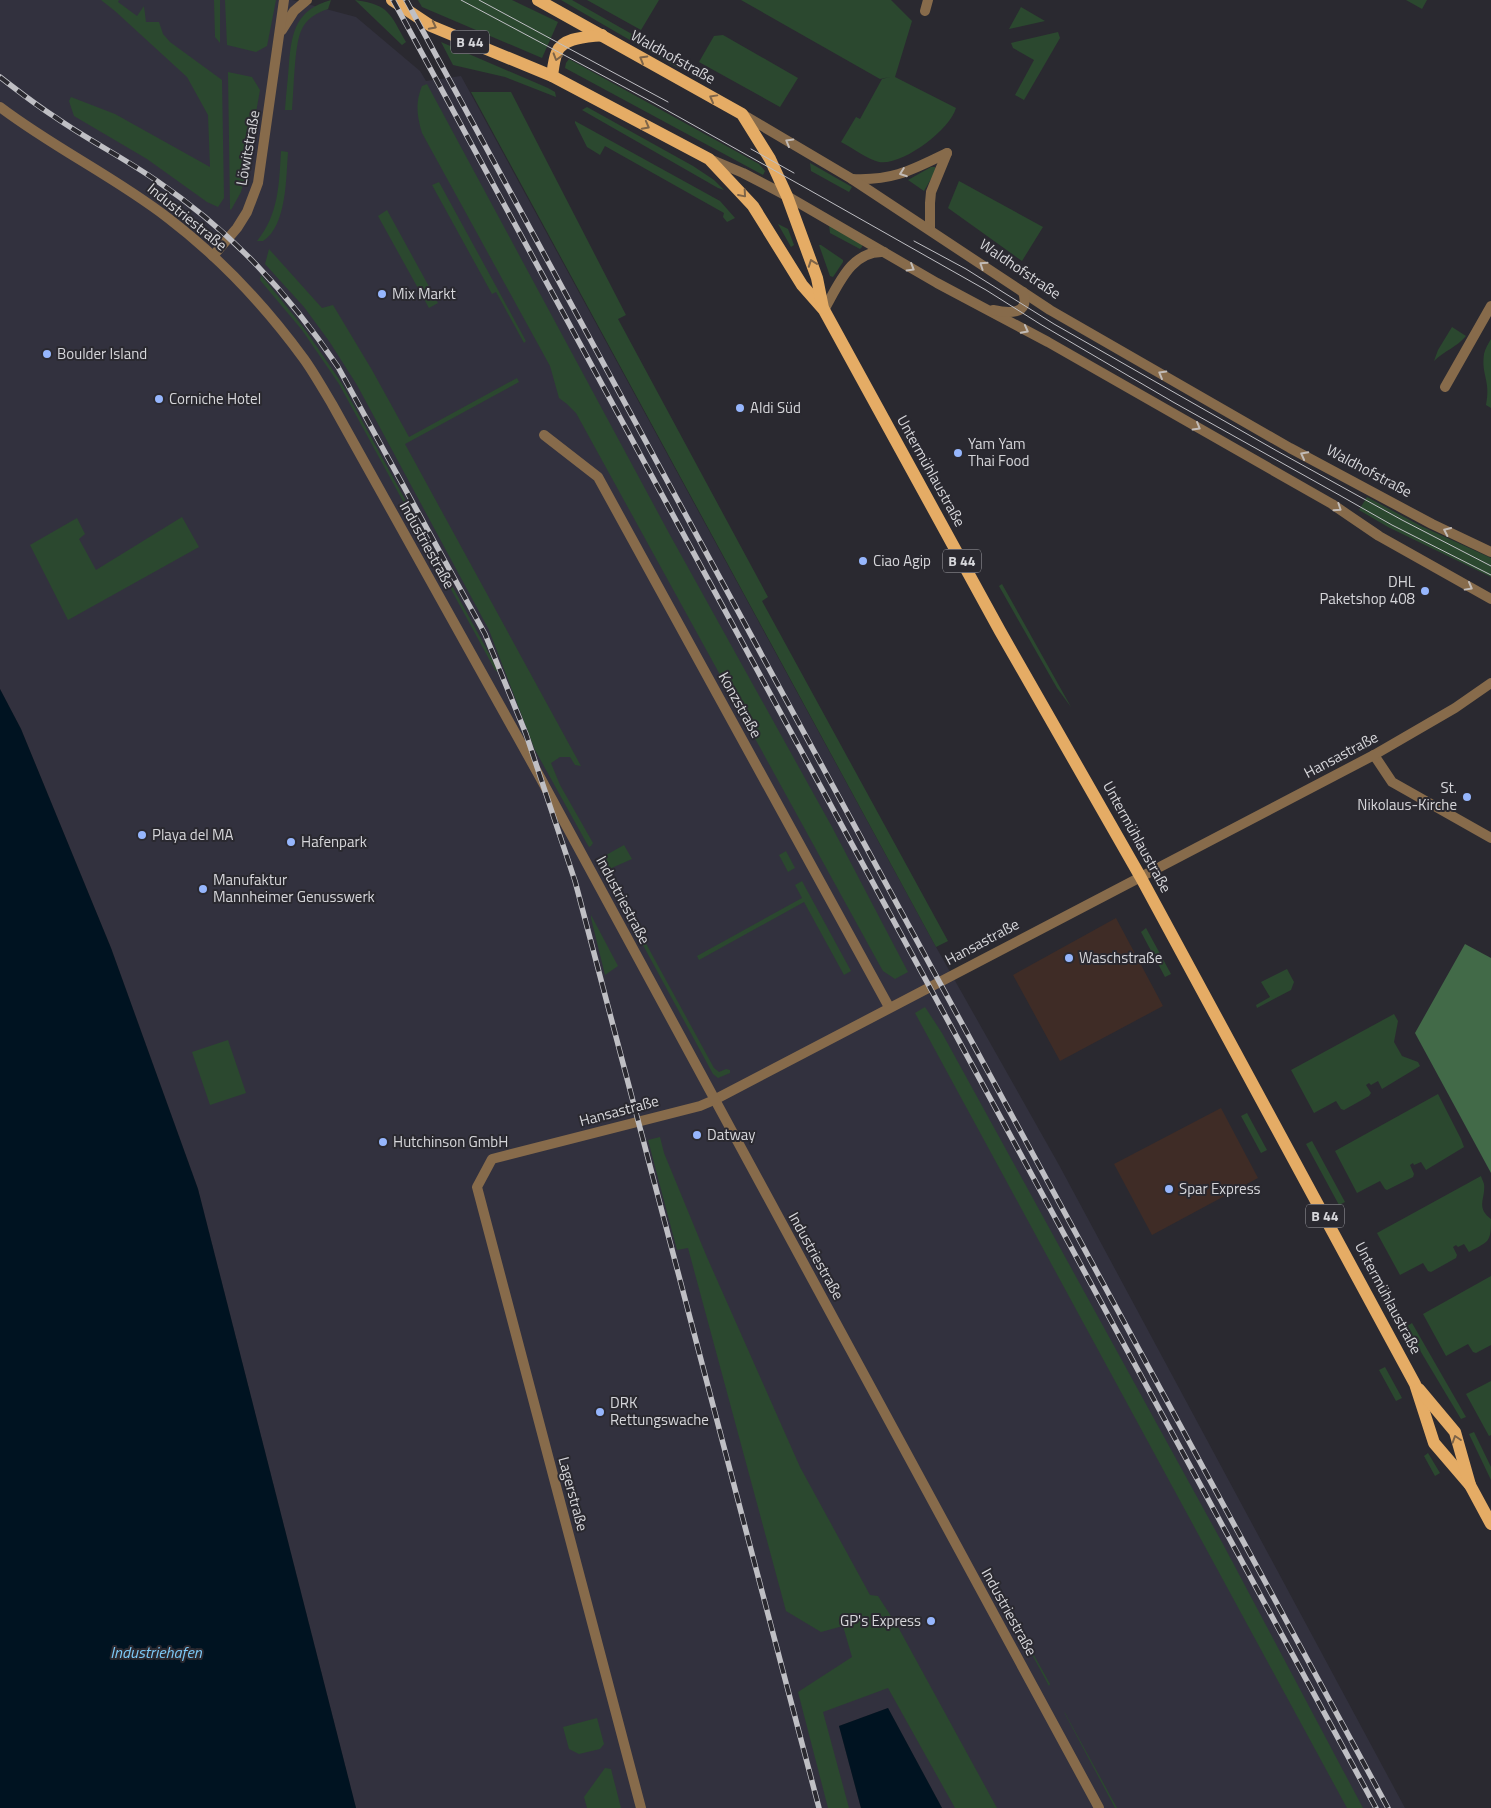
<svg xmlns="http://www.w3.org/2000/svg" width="1491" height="1808" viewBox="0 0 1491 1808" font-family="'Titillium Web',sans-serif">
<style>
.commercial{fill:#3f2c26}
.built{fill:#32313e}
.green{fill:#2b482f}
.forest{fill:#426a48}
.water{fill:#001321}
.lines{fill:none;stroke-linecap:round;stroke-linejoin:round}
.minor{stroke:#876b4b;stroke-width:10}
.tertiary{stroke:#876b4b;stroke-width:10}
.primary{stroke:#e5ac65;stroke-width:12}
.tram{stroke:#bfbfc4;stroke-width:1}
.rail-casing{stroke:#bfbfc4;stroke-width:5.5}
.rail{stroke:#2a2930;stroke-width:4;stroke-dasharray:11;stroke-linecap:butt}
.oneway{stroke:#7e6448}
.oneway2{stroke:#c2bbb6}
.poi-dot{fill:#96b6fd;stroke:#2a2930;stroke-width:2}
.labels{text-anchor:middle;stroke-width:4;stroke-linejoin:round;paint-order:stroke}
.shield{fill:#2a2930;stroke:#a2a2a7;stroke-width:1}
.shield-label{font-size:14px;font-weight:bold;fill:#d6d6da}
.street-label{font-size:15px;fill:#d6d6da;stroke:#2a2930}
.poi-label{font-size:15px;fill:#d6d6da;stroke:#2a2930;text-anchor:start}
.water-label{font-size:16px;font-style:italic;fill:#7dc9f7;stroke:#2a2930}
</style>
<rect width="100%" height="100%" fill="#2a2930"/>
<g class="commercial">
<path d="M1116,918L1163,1006L1060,1061L1013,975Z"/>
<path d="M1221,1108L1258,1178L1152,1235L1114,1164Z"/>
</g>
<path class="built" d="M0,0H292L356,17L420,71L426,81L461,76L936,947L1059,1165L1405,1808H942L888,1708L839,1726L861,1808H356L198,1189L111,948L21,729L0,689Z"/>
<g class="green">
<path d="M101,0H119L118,2L137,16L144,6L146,22H159L163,34L170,42L222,80L224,198L218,207L207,202L147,159L74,116L69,101L71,97L115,114L210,167L208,115L187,77L115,11Z"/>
<path d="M214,0H220V43L215,37Z"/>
<path d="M225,0H276L267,46L256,52L227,45Z"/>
<path d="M331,0L328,9C316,13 306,19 301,31C294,47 294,91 292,110H285C286,94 288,79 289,63C292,31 296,10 331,0Z"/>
<path d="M355,0C390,5 390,14 406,42L402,45Z"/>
<path d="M418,0H512L558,22L542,58L422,7Z"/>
<path d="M561,0H572L681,62L678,68Z"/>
<path d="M587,0H659L641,30Z"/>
<path d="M741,0H891L912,21L895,77L956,108C950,130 902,166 879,162C867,159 853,148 841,142L856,117L860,119L882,79L890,77L880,79Z"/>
<path d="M1406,0H1427L1422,9Z"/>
<path d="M1021,7L1045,21L1009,29Z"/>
<path d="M1058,32L1060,38L1024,100L1015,95L1034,60L1013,48L1011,43Z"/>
<path d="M723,35L798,78L780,107L699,62L714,36Z"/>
<path d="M441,42L548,88L555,92L556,97L505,77L453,65Z"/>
<path d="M569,59L759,164L765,171L763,175L565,68L566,63Z"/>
<path d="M228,72L252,77L260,90L244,180L241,192L231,210L230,209Z"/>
<path d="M427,84L670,535L832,827L908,972L895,979L883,971L879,964L576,413L567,404L559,398L550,366L422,133C417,116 415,103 422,86Z"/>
<path d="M471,92H511L626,315L618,319L768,597L762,601L948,941L936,947Z"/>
<path d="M587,107L693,166L714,180L724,190L718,188L582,110Z"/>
<path d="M575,121L720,201L735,218L727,222L723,217L724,213L605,146L600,155L587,147L575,123Z"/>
<path d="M281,151L288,152C286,177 287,226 263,241H257C279,214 279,184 281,151Z"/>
<path d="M810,163L852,187L849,192L811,171Z"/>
<path d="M931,167H935L936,170L924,191L908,180Z"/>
<path d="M959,181L1043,227L1022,261L948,208Z"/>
<path d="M439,182L526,341L524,343L496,292L492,294L432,185Z"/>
<path d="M387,210L438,303L429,308L378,216Z"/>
<path d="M778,224L788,229L794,245L791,247Z"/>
<path d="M829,225L862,245V247L860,249L830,233Z"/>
<path d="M819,245H821L843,260V262L833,277L830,276Z"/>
<path d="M269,249L322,308L333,305L372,370L409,437L517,378L519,382L405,444L581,766L575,765L570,757H560L551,763L560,785L593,843L591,846L589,847L586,842L535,750L489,630L357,385L329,341L304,307L265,264Z"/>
<path d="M261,275L304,328L341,382L497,668L498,672L495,670L339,384L302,330L260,280Z"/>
<path d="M1452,327L1466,336C1457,347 1444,351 1434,361L1438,350Z"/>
<path d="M1491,339V408L1486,405C1491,380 1481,376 1484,354C1485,349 1488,344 1491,339Z"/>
<path d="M1367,497L1421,526L1491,558V577L1388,527L1359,510Z"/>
<path d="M182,517L199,547L68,620L30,545L77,518L85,534L79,539L96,570Z"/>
<path d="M1002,584L1071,707L1057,688L999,586Z"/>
<path d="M624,845L632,859L607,870C602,868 598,864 599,859Z"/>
<path d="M786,851L795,868L788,872L779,855Z"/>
<path d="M802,881L851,971L844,975L804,902L699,960L697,956L802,898L795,885Z"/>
<path d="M614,885L714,1068L719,1072L726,1069L730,1070V1073L718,1078L713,1074L612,888Z"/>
<path d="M591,915L618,966L605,975L591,918Z"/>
<path d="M1146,928L1171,974L1165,977L1141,932Z"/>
<path d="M1287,969L1294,982L1291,990L1257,1008L1256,1005L1270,997L1261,982Z"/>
<path d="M925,1007L942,1033L1224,1546L1363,1808H1347L915,1013Z"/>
<path d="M1394,1014L1398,1021L1394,1042L1402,1056L1418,1062L1420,1066L1382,1089L1378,1081L1371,1085L1369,1083L1366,1085L1371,1093L1369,1096L1344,1110L1341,1109L1336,1101L1314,1113L1291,1070Z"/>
<path d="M228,1040L246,1093L210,1105L192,1052Z"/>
<path d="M1438,1094L1461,1139L1464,1147L1426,1170L1421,1162L1414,1165L1413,1163L1410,1165L1414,1174L1413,1177L1387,1190L1385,1189L1380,1181L1357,1193L1335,1151Z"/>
<path d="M1247,1113L1267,1150L1261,1153L1241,1116Z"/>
<path d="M660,1137L664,1153L706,1255L800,1467L870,1595L878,1596L898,1627L997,1808H955L888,1688L823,1712L849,1808H828L798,1692L852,1657L843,1626L821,1632L786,1611L688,1248L677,1250L648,1140Z"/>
<path d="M1312,1141L1345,1202L1339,1205L1306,1144Z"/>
<path d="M1481,1176C1481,1177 1484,1183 1484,1184C1486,1198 1475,1207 1491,1219C1491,1243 1489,1241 1469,1252L1464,1244L1458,1247L1456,1245L1453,1247L1457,1255L1456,1258L1431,1272L1428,1271L1423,1263L1400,1275L1377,1233Z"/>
<path d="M1491,1276V1345L1476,1353L1473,1352L1468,1344L1446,1356L1423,1314Z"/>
<path d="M1412,1323L1466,1417L1461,1419L1406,1327Z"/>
<path d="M1385,1367L1402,1398L1396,1401L1379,1370Z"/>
<path d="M1491,1381V1435L1489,1436L1466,1394Z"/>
<path d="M1474,1432L1491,1467V1480L1469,1434Z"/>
<path d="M1428,1453L1440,1473L1435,1476L1424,1456Z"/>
<path d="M1014,1621L1016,1623L1050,1684L1049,1686Z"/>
<path d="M1064,1712L1065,1713L1117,1808H1115Z"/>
<path d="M597,1718L604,1744L600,1749L579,1754L569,1749L563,1727Z"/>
<path d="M605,1768L611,1769L621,1808H587L584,1797Z"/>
</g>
<path class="forest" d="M1465,944L1491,958V1173L1415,1033Z"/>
<g class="water">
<path d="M0,689L21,729L111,948L198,1189L356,1808H0Z"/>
<path d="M888,1708L942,1808H861L839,1726Z"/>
</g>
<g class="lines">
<g class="minor">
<path d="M925,11L928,0"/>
<path d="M282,30L294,11L307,0"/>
<path d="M852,179C893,181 912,170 947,153"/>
<path d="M930,229V203L931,192L947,153"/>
<path d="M213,256L237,228L247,212L258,183L284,0"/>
<path d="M1445,387L1491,306"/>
<path d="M544,435L598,477L889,1007"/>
<path d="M1374,755L1392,782L1491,838"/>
<path d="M641,1808L477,1187L492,1159L700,1106L714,1100L1374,755L1455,708L1491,683"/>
</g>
<g class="tertiary">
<path d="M0,107C54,148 115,177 168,218C219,257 266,307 304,359C314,373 323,389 332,404L541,779L1099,1808"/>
<path d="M742,114L852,179L1050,310L1290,448L1432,524L1491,552"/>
<path d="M712,160L743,173L787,196L937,283L1048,342L1332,504L1379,536L1491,599"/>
<path d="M824,310C838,286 851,250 884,252"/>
<path d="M993,310C1007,313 1031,316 1023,292"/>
</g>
<g class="primary">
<path d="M392,0L431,26L552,76L709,159L753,206L802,285L824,310L1000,631L1140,876L1415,1384L1434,1443L1470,1485"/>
<path d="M538,0L742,114L770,159L787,196L817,278L823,308"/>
<path d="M552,76C553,69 554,59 557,52C563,37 588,37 602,35"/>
<path d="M1419,1389L1455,1432L1470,1485L1491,1524"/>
</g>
<g class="tram">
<path d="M461,0L654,103L804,187L986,290L1040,324L1173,402L1341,496L1392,525L1491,575"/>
<path d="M479,0L668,102"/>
<path d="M751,149L794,173"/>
<path d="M914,241L966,269L1054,324L1277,451L1402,520L1491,566"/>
</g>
<defs>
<g id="rail">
<path d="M393,0L1376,1808"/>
<path d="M406,0L1388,1808"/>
<path d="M0,77C18,91 36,105 55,117C88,140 124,158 157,181C232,232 288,293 338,367L485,634L526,734L575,881L819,1808"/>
</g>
</defs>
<use href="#rail" class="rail-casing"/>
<use href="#rail" class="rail"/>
</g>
<defs><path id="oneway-chevron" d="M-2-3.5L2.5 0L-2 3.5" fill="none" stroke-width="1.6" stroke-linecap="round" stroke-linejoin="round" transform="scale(1.25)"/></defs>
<g class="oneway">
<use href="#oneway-chevron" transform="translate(433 26) rotate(27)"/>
<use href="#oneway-chevron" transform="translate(557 57) rotate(107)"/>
<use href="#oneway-chevron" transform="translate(643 59) rotate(-150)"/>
<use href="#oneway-chevron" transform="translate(713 98) rotate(-151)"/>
<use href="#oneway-chevron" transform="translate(646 126) rotate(28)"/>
<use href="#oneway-chevron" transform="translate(743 194) rotate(49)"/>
<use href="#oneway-chevron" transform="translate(812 263) rotate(-110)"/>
<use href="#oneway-chevron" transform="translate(1456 1439) rotate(-108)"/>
</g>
<g class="oneway2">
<use href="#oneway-chevron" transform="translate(789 142) rotate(-150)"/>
<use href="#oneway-chevron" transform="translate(903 173) rotate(160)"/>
<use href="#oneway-chevron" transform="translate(983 265) rotate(-146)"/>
<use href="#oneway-chevron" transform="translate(911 268) rotate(31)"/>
<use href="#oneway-chevron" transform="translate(1025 330) rotate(28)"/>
<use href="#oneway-chevron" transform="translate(1162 374) rotate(-150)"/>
<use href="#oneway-chevron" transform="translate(1197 427) rotate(30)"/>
<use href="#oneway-chevron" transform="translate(1304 455) rotate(-152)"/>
<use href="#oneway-chevron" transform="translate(1338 508) rotate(34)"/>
<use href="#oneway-chevron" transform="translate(1447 531) rotate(-155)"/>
<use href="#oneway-chevron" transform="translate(1469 587) rotate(29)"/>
</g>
<g class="poi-dot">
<circle cx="382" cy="294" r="5"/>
<circle cx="47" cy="354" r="5"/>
<circle cx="159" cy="399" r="5"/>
<circle cx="740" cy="408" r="5"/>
<circle cx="958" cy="453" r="5"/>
<circle cx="863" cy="561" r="5"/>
<circle cx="1425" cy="591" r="5"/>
<circle cx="1467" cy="797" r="5"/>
<circle cx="142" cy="835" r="5"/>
<circle cx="291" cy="842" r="5"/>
<circle cx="203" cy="889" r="5"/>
<circle cx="1069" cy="958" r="5"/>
<circle cx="697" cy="1135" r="5"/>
<circle cx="383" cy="1142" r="5"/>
<circle cx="1169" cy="1189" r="5"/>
<circle cx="600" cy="1412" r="5"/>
<circle cx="931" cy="1621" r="5"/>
</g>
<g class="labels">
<g class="shield">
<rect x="451" y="30.5" width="38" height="23" rx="4"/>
<rect x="943" y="549.5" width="38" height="23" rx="4"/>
<rect x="1306" y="1204.5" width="38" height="23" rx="4"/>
</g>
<g class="shield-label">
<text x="470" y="47">B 44</text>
<text x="962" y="566">B 44</text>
<text x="1325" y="1221">B 44</text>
</g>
<g class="street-label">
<text transform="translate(673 57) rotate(29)" y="5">Waldhofstraße</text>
<text transform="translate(248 148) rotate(-80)" y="5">Löwitstraße</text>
<text transform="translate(187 217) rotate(39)" y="5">Industriestraße</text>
<text transform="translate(1020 269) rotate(34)" y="5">Waldhofstraße</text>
<text transform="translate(931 471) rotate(61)" y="5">Untermühlaustraße</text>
<text transform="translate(1369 471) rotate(28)" y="5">Waldhofstraße</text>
<text transform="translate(427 545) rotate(61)" y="5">Industriestraße</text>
<text transform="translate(740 705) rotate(61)" y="5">Konzstraße</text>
<text transform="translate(1341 755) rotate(-28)" y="5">Hansastraße</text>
<text transform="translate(1137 837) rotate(61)" y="5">Untermühlaustraße</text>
<text transform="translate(623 900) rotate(62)" y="5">Industriestraße</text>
<text transform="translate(982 942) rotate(-28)" y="5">Hansastraße</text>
<text transform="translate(619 1111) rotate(-15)" y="5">Hansastraße</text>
<text transform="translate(816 1256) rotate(61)" y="5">Industriestraße</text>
<text transform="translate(1388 1298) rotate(62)" y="5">Untermühlaustraße</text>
<text transform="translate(573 1494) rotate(75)" y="5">Lagerstraße</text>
<text transform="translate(1009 1612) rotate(61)" y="5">Industriestraße</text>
</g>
<g class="poi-label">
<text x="392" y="299">Mix Markt</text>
<text x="57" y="359">Boulder Island</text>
<text x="169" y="404">Corniche Hotel</text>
<text x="750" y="413">Aldi Süd</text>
<text x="968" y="449">Yam Yam<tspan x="968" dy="17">Thai Food</tspan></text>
<text x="873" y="566">Ciao Agip</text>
<text x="1415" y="587" text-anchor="end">DHL<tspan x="1415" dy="17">Paketshop 408</tspan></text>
<text x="1457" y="793" text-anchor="end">St.<tspan x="1457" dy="17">Nikolaus-Kirche</tspan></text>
<text x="152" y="840">Playa del MA</text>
<text x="301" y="847">Hafenpark</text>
<text x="213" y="885">Manufaktur<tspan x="213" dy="17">Mannheimer Genusswerk</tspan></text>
<text x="1079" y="963">Waschstraße</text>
<text x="707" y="1140">Datway</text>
<text x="393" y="1147">Hutchinson GmbH</text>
<text x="1179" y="1194">Spar Express</text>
<text x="610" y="1408">DRK<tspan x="610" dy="17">Rettungswache</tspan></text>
<text x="921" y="1626" text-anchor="end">GP's Express</text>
</g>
<g class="water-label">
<text x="156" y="1658">Industriehafen</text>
</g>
</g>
</svg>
